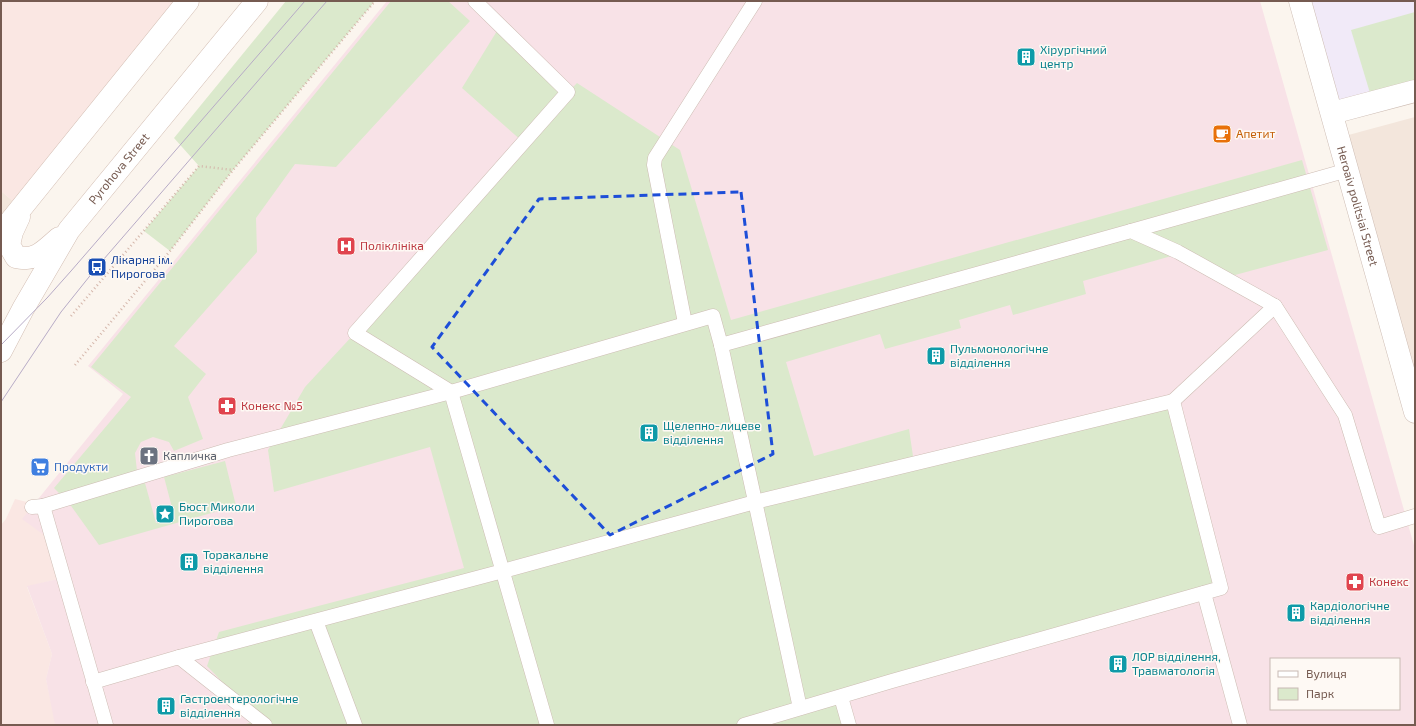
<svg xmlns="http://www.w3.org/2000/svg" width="1416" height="726" viewBox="0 0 1416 726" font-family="'Exo 2',sans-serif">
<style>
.residential{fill:#f3e6dc}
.commercial{fill:#fae7e3}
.education{fill:#f1eaf8}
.medical{fill:#f8e2e7;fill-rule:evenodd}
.green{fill:#dbe9cc}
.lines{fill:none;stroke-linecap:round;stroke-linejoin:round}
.service-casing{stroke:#cdbcb3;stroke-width:15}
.minor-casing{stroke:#cdbcb3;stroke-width:23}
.secondary-casing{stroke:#d3beb3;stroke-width:23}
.path{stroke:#d4b6aa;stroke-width:2.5;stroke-dasharray:1 3;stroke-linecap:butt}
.service{stroke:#fff;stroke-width:14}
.minor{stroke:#fff;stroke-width:22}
.secondary{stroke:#fff;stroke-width:22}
.tram{stroke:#b7abc6;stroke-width:1}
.marked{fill:none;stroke:#1d4ed8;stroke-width:3;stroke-dasharray:8 5;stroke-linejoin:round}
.labels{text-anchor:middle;stroke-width:3;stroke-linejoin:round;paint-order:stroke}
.culture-label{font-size:12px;fill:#0d838f;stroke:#fef9f4;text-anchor:start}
.food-label{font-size:12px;fill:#c56008;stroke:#fef9f4;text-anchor:start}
.street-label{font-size:12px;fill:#765b51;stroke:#fef9f4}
.health-label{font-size:12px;fill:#be3a42;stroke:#fef9f4;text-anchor:start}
.transit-label{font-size:12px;fill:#164399;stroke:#fef9f4;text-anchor:start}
.worship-label{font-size:12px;fill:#5b616d;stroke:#fef9f4;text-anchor:start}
.shop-label{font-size:12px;fill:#366cbe;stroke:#fef9f4;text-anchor:start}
</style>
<rect width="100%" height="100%" fill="#fbf5ee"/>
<g class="residential">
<path d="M1415,117V412L1341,137Z"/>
<path d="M1,191L21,208L1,233Z"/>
</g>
<g class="commercial">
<path d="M1,1H189L21,208L1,191Z"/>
<path d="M15,499L43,506L58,579L27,587L52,654L46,679L56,725H1V525L6,519Z"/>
</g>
<path class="education" d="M1300,1H1415V90L1332,113Z"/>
<path class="medical" d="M387,1H1260L1415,549V725H55L46,679L52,654L27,586L58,579L48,538L22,519L123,394L88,366ZM1271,659H1399V709H1271Z"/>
<g class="green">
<path d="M286,1H375L233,170L170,251L144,231L199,166L174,138Z"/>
<path d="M391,1H448L470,21L336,167L295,164L256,218L257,252L174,346L206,374L188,397L203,439L174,451L169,442L153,437L141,442L135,453L137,471L63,497L54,488L131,397L91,367Z"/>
<path d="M1415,12V91L1373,103L1351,30Z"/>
<path d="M500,26L568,92L577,83L680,150L731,320L1302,160L1328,250L1224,278L1175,255L1083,281L1086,294L1013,315L1010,305L959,320L961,328L885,349L880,334L786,362L814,456L909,429L914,463L1173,401L1221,588L842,697L849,725H243L259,720L207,666L219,632L464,568L430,447L274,492L268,450L305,387L355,333L523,142L462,88Z"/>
<path d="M225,461L236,506L99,545L69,503L145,483L156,523L175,519L164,477Z"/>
</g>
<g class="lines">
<defs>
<g id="service">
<path d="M475,1L568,92L355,333L451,392L547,725"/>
<path d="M1131,231L1348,170"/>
<path d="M685,323L654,165L655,158L755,1"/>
<path d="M721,345L1131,231L1178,252L1275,306L1345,415L1379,527L1415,516"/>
<path d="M1173,401L1275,306"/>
<path d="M43,506L228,450L451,392L713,316L721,345L800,708"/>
<path d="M32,507L43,506L106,725"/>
<path d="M1204,593L1240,725"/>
<path d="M316,621L355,725"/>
<path d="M179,657L503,571L755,502L1173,401L1221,588L892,681L744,725"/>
<path d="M93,682L179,657L265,725"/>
<path d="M841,697L849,725"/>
</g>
<g id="minor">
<path id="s1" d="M1300,1L1415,412"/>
<path d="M1332,113L1415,91"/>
</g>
<g id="secondary">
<path d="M19,217L12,232L9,245L16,257C36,262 45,250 59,238"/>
<path d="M1,233L188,1"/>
<path id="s2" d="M1,351L23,309L69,230L257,1"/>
</g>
</defs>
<use href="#service" class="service-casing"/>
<use href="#minor" class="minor-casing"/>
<use href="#secondary" class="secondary-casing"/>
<g class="path">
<path d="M71,316L199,166L233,170"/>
<path d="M75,365L170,251L233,170L375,1"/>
</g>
<use href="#service" class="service"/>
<use href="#minor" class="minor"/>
<use href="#secondary" class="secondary"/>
<g class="tram">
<path d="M1,345L47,298L71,271L305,1"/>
<path d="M1,402L61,312L97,267L327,1"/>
</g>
</g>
<path class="marked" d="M741,192L773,454L610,535L432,347L539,199Z"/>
<defs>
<symbol id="building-square" viewBox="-11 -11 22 22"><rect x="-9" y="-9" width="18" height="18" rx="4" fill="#0f9aa8" stroke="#fef9f4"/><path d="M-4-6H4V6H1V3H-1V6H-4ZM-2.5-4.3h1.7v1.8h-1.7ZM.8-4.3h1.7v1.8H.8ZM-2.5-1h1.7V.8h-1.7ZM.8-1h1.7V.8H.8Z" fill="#fff"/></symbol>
<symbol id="cafe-square" viewBox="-11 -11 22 22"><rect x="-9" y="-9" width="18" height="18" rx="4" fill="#e8710a" stroke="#fef9f4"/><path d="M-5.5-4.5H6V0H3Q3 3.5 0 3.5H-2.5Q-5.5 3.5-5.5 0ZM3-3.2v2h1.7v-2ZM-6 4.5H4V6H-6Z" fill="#fff"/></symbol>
<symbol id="hospital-square" viewBox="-11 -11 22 22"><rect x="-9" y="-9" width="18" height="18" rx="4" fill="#e0444e" stroke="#fef9f4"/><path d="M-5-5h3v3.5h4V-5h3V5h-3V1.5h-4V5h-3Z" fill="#fff"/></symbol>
<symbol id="bus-square" viewBox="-11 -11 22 22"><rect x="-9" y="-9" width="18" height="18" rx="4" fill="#1a4fb4" stroke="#fef9f4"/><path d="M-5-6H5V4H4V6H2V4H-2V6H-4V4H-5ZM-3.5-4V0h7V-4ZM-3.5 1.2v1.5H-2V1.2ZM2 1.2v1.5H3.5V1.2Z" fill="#fff"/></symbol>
<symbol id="pharmacy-square" viewBox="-11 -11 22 22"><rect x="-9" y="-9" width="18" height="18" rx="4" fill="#e0444e" stroke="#fef9f4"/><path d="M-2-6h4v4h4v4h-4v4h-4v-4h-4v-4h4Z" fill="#fff"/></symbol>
<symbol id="church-square" viewBox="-11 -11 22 22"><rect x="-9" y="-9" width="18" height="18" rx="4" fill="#6b7280" stroke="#fef9f4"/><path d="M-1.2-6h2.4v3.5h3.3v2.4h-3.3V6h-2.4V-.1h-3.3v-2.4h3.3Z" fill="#fff"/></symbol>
<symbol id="supermarket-square" viewBox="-11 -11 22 22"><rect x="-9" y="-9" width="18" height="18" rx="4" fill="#3f7fe0" stroke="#fef9f4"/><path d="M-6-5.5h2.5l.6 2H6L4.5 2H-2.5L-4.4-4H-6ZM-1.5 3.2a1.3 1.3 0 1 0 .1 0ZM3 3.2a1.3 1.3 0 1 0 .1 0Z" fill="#fff"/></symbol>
<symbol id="sight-square" viewBox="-11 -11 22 22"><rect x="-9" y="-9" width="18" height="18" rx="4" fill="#0f9aa8" stroke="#fef9f4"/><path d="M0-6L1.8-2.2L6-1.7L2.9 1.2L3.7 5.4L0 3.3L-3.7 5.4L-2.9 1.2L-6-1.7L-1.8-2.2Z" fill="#fff"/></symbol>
</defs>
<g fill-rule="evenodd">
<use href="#building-square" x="1015" y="46" width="22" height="22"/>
<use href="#cafe-square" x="1211" y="123" width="22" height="22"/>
<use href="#hospital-square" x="335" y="235" width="22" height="22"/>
<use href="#bus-square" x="86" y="256" width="22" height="22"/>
<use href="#building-square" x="925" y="345" width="22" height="22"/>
<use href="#pharmacy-square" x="216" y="395" width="22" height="22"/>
<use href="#building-square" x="638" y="422" width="22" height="22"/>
<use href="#church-square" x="138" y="445" width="22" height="22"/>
<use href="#supermarket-square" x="29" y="456" width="22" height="22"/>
<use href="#sight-square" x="154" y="503" width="22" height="22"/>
<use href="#building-square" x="178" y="551" width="22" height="22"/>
<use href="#pharmacy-square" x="1344" y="571" width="22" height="22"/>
<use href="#building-square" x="1285" y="602" width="22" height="22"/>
<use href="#building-square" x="1107" y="653" width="22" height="22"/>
<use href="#building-square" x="155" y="695" width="22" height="22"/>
</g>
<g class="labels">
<g class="culture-label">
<text x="1040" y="54">Хірургічний<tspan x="1040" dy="14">центр</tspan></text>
<text x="950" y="353">Пульмонологічне<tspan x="950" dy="14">відділення</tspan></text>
<text x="663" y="430">Щелепно-лицеве<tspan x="663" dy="14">відділення</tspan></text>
<text x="179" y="511">Бюст Миколи<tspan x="179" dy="14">Пирогова</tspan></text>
<text x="203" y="559">Торакальне<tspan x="203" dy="14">відділення</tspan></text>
<text x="1310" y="610">Кардіологічне<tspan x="1310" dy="14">відділення</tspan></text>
<text x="1132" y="661">ЛОР відділення,<tspan x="1132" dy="14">Травматологія</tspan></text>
<text x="180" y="703">Гастроентерологічне<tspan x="180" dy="14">відділення</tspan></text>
</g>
<g class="food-label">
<text x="1236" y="138">Апетит</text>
</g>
<g class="street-label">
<text dy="4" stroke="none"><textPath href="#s2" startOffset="218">Pyrohova Street</textPath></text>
<text dy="4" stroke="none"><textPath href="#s1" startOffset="213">Heroaiv politsiai Street</textPath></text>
</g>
<g class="health-label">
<text x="360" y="250">Поліклініка</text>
<text x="241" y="410">Конекс №5</text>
<text x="1369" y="586">Конекс</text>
</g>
<g class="transit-label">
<text x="111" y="264">Лікарня ім.<tspan x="111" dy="14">Пирогова</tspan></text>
</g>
<g class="worship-label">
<text x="163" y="460">Капличка</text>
</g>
<g class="shop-label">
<text x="54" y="471">Продукти</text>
</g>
</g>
<rect width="1416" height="726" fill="none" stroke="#765b51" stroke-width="4"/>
<rect x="1270" y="658" width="130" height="52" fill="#fef9f4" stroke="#c8bab3"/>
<rect x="1278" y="671" width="20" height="6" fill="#ffffff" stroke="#c8bab3"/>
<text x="1306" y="678" font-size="12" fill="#765b51">Вулиця</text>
<rect x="1278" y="688" width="20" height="12" fill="#dbe9cc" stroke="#c8bab3"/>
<text x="1306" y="698" font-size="12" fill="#765b51">Парк</text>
</svg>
